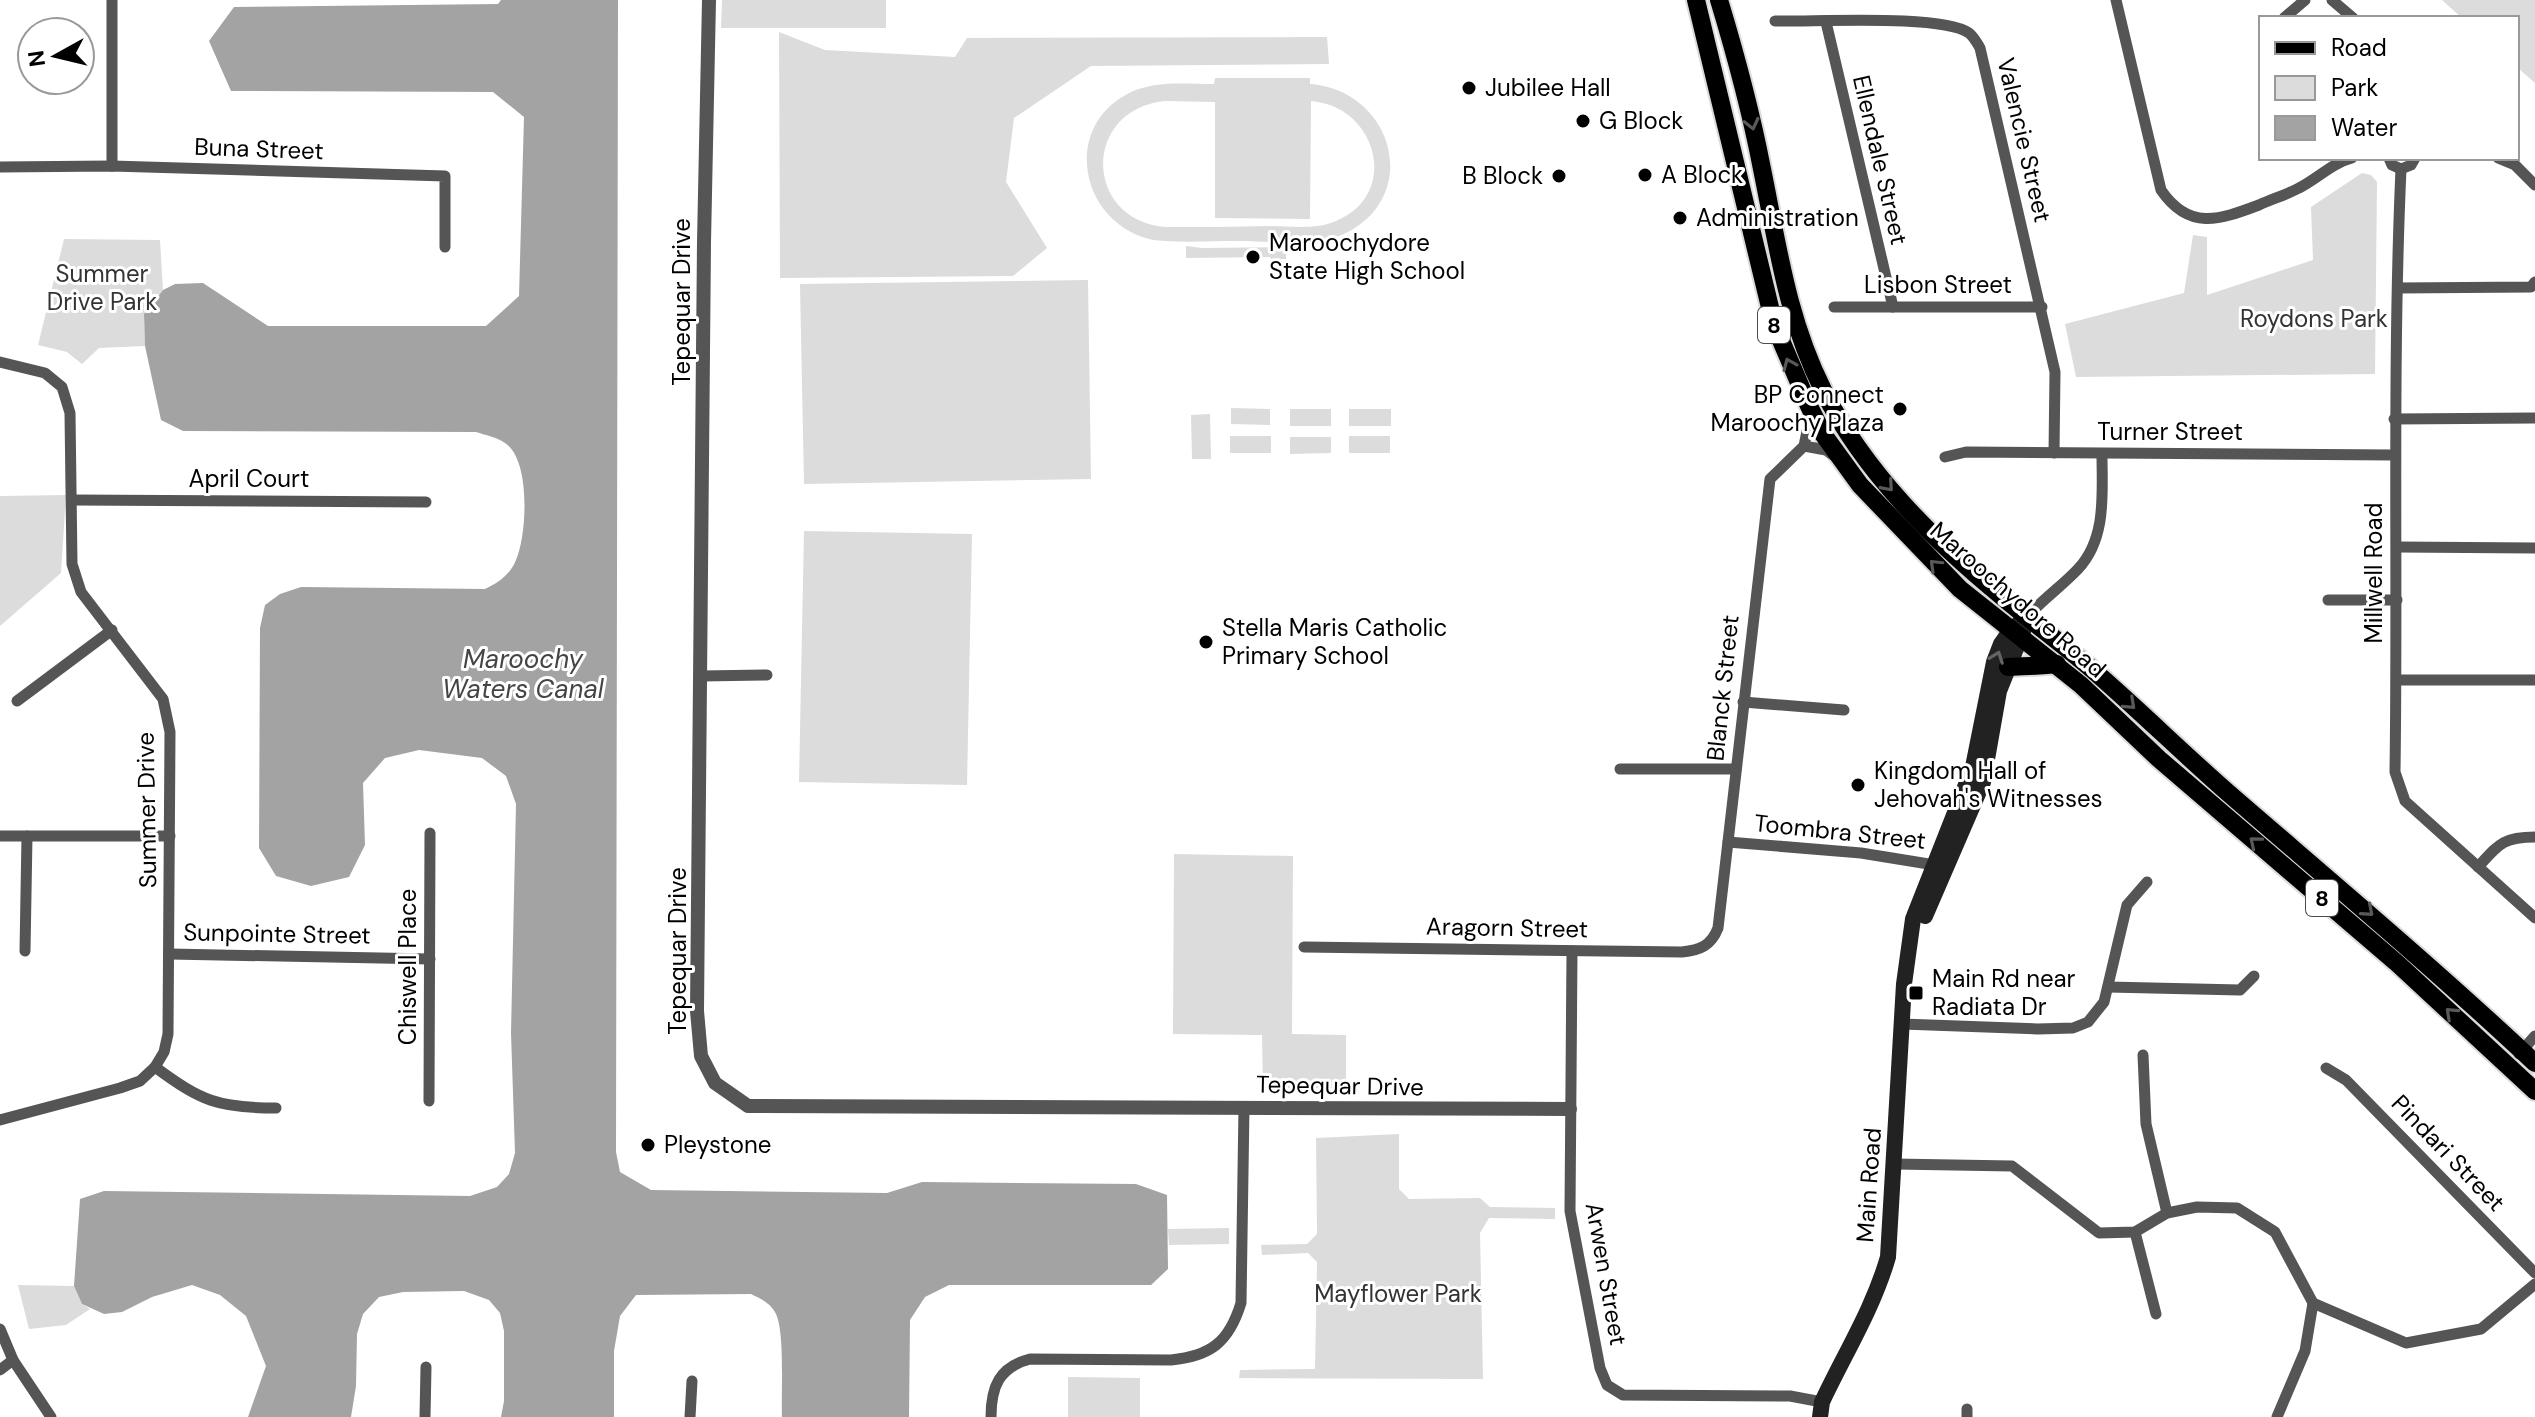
<svg xmlns="http://www.w3.org/2000/svg" width="2535" height="1417" viewBox="0 0 2535 1417" font-family="'DM Sans',sans-serif">
<style>
.green{fill:#dcdcdc;fill-rule:evenodd}
.water{fill:#a3a3a3}
.lines{fill:none;stroke-linecap:round;stroke-linejoin:round}
.primary-casing{stroke:#dbdbdb;stroke-width:22}
.minor{stroke:#555;stroke-width:11}
.tertiary{stroke:#555;stroke-width:14}
.secondary{stroke:#222;stroke-width:16}
.primary{stroke:#000;stroke-width:18}
.oneway{stroke:#595959}
.oneway2{stroke:#646464}
.poi-dot{fill:#000;stroke:#fff;stroke-width:3}
.labels{text-anchor:middle;stroke-width:6;stroke-linejoin:round;paint-order:stroke}
.shield{fill:#fff;stroke:#4c4c4c;stroke-width:2}
.shield-label{font-size:22px;font-weight:bold;fill:#000}
.poi-label{font-size:24px;fill:#000;stroke:#fff;text-anchor:start}
.street-label{font-size:24px;fill:#000;stroke:#fff}
.park-label{font-size:24px;fill:#333;stroke:#fff}
.water-label{font-size:26px;font-style:italic;fill:#444;stroke:#fff}
</style>
<rect width="100%" height="100%" fill="#fff"/>
<g class="green">
<path d="M722,0H886V28H721Z"/>
<path d="M2442,0H2535V83L2517,67V18H2462Z"/>
<path d="M779,32L825,50L955,57L967,38L1327,37L1329,64L1091,66L1014,118L1006,182L1047,248L1013,276L780,278Z"/>
<path d="M1215,78H1310V84C1392,90 1422,193 1348,232C1316,248 1273,241 1239,241C1210,241 1181,243 1153,240C1081,225 1060,128 1129,93C1155,80 1186,84 1214,84ZM1165,101L1215,102V218L1310,219L1311,101C1377,106 1401,194 1336,221C1316,230 1291,226 1269,226C1235,227 1200,227 1165,227C1083,220 1082,109 1165,101Z"/>
<path d="M2362,173L2371,175L2377,182L2375,374L2076,377L2065,324L2184,293L2193,235L2207,237V295L2313,260L2311,207Z"/>
<path d="M64,239L160,240L163,290L144,314L145,346L99,348L82,364L67,352L38,345Z"/>
<path d="M1186,246L1202,248L1286,247V259H1271L1270,257L1186,258Z"/>
<path d="M1088,280L1091,479L804,484L800,284Z"/>
<path d="M1231,408L1270,409V425L1231,424Z"/>
<rect x="1290" y="409" width="41" height="17"/>
<rect x="1349" y="409" width="42" height="17"/>
<path d="M1210,414L1211,459H1192L1191,415Z"/>
<rect x="1230" y="436" width="41" height="17"/>
<rect x="1349" y="436" width="41" height="17"/>
<path d="M1290,437H1331V453L1290,454Z"/>
<path d="M66,495L61,573L0,626V496Z"/>
<path d="M804,531L972,534L967,785L799,782Z"/>
<path d="M1174,854L1293,856L1292,1034L1346,1035V1088H1263L1262,1035L1173,1034Z"/>
<path d="M1399,1134V1189L1409,1199L1480,1198L1490,1207L1555,1208V1219L1489,1218L1480,1233L1483,1379L1239,1378L1240,1370L1315,1369L1317,1262L1308,1253L1262,1255L1261,1245L1307,1244L1317,1234L1316,1138Z"/>
<path d="M1229,1228V1244L1169,1245L1168,1229Z"/>
<path d="M18,1285L74,1286L82,1304L90,1309L66,1325L29,1329Z"/>
<path d="M1068,1377L1140,1378V1417H1068Z"/>
</g>
<path class="water" d="M501,0H618L616,1152L620,1172L651,1190L887,1193L922,1182L1136,1184L1167,1195L1168,1269L1151,1285H949L925,1297L910,1320L909,1417H782C781,1393 785,1333 776,1314C771,1303 761,1299 751,1294L636,1295L620,1316L614,1351V1417H501L504,1401V1331L500,1313L489,1300L464,1291L403,1292L379,1297L363,1314L357,1334L356,1386L351,1417H248L266,1366L246,1316L220,1295L192,1285L152,1297L122,1312L104,1314L82,1304L74,1286L80,1199L104,1191L470,1196L497,1187L509,1174L515,1153L511,1033L516,804L506,776L482,758L419,750L385,758L363,783L365,845L349,877L311,886L276,876L259,848L260,628L265,605L280,594L301,587L485,589C498,583 510,575 516,560C527,535 531,460 505,443C497,437 485,435 476,432L183,431L161,420L145,346L144,314L163,290L175,284L203,283L268,326H486L519,296L524,117L493,92L231,91L209,41L234,7L498,4Z"/>
<g class="lines">
<defs>
<g id="primary">
<path d="M1696,0L1774,324L1809,406L1823,434L1860,485L1960,589L2081,685L2159,759L2398,964L2535,1091"/>
<path d="M1719,0C1736,56 1751,112 1762,169C1778,247 1787,318 1823,390C1865,473 1933,540 2005,599C2037,626 2071,650 2102,678C2144,715 2184,754 2226,791C2330,881 2435,969 2535,1063"/>
<path d="M2008,667C2025,665 2040,667 2057,664"/>
</g>
</defs>
<use href="#primary" class="primary-casing"/>
<g class="minor">
<path d="M112,0V166"/>
<path d="M2116,0L2161,190C2189,231 2219,220 2259,205C2272,199 2286,195 2299,188C2317,179 2332,163 2352,158"/>
<path d="M2332,0L2353,18"/>
<path d="M2284,18L2305,0"/>
<path d="M1775,21C1815,22 1942,14 1969,33C1974,37 1977,43 1980,48L2055,372L2054,453"/>
<path d="M1826,22L1893,307"/>
<path d="M2389,158L2392,165L2401,169L2411,165L2415,158"/>
<path d="M2498,158L2515,165L2535,185"/>
<path d="M0,167L112,166L445,176V247"/>
<path d="M2401,169C2392,370 2398,571 2395,772L2405,801L2535,918"/>
<path d="M2398,288L2531,287L2535,282"/>
<path d="M1834,307H2042"/>
<path d="M0,362L45,373L62,387L70,413L72,564L81,592L163,699L170,732L168,1034L164,1052L155,1067L140,1081L120,1088L0,1120"/>
<path d="M2394,419L2535,418"/>
<path d="M1804,446L1826,450L1833,455"/>
<path d="M1945,457L1966,452L2394,455"/>
<path d="M72,500L426,502"/>
<path d="M2397,547L2535,548"/>
<path d="M2328,600H2397"/>
<path d="M2027,617C2043,599 2062,586 2078,569C2107,538 2102,493 2102,454"/>
<path d="M702,676L767,675"/>
<path d="M2397,680H2535"/>
<path d="M17,701L112,630"/>
<path d="M1743,702L1844,710"/>
<path d="M1620,769H1736"/>
<path d="M0,836H170"/>
<path d="M1728,842L1861,853L1941,866"/>
<path d="M2478,867C2499,844 2503,837 2535,837"/>
<path d="M1304,947L1682,952C1700,950 1711,946 1718,928L1770,479L1804,446L1810,416"/>
<path d="M25,951L27,836"/>
<path d="M1572,951L1570,1211L1600,1368L1607,1385L1623,1395L1790,1396L1822,1402"/>
<path d="M170,954L430,959"/>
<path d="M2108,987L2240,990L2254,976"/>
<path d="M1902,1024L2038,1029L2073,1028L2088,1022L2104,1002L2127,905L2147,882"/>
<path d="M2519,1054L2535,1036"/>
<path d="M2143,1055L2146,1124L2167,1213"/>
<path d="M155,1067C201,1101 218,1108 276,1108"/>
<path d="M2326,1068L2346,1080L2535,1273"/>
<path d="M429,1101L430,833"/>
<path d="M1895,1164L2012,1166L2099,1233L2135,1232L2167,1213L2197,1207L2237,1208L2275,1232L2313,1303L2305,1351L2277,1417"/>
<path d="M2135,1232L2156,1314"/>
<path d="M2313,1303L2406,1343L2481,1329L2535,1284"/>
<path d="M0,1329L13,1360L51,1417"/>
<path d="M0,1370L13,1360"/>
<path d="M1967,1409V1417"/>
<path d="M425,1417L426,1367"/>
<path d="M690,1417L692,1381"/>
<path d="M991,1417C991,1387 999,1367 1030,1359L1171,1360C1211,1356 1229,1342 1241,1303L1244,1107"/>
</g>
<path class="tertiary" d="M709,0L704,242L697,1011L701,1056L715,1083L748,1106L1570,1109"/>
<g class="secondary">
<path d="M1925,916L1983,782L1999,691L2025,626"/>
<path d="M1820,1417L1822,1402C1845,1353 1873,1309 1888,1257L1904,984L1913,919L1973,767L1994,662L2001,644L2011,630L2027,617"/>
</g>
<use href="#primary" class="primary"/>
</g>
<defs><path id="oneway-chevron" d="M-2-3.5L2.5 0L-2 3.5" fill="none" stroke-width="1.6" stroke-linecap="round" stroke-linejoin="round" transform="scale(2)"/></defs>
<g class="oneway">
<use href="#oneway-chevron" transform="translate(1752 124) rotate(77)"/>
<use href="#oneway-chevron" transform="translate(1789 364) rotate(-113)"/>
<use href="#oneway-chevron" transform="translate(1888 486) rotate(49)"/>
<use href="#oneway-chevron" transform="translate(1935 565) rotate(-136)"/>
<use href="#oneway-chevron" transform="translate(2130 704) rotate(43)"/>
<use href="#oneway-chevron" transform="translate(2255 842) rotate(-140)"/>
<use href="#oneway-chevron" transform="translate(2368 911) rotate(41)"/>
<use href="#oneway-chevron" transform="translate(2451 1013) rotate(-137)"/>
</g>
<use class="oneway2" href="#oneway-chevron" transform="translate(1997 657) rotate(-70)"/>
<g class="poi-dot">
<circle cx="1469" cy="88" r="8"/>
<circle cx="1583" cy="121" r="8"/>
<circle cx="1645" cy="175" r="8"/>
<circle cx="1559" cy="176" r="8"/>
<circle cx="1680" cy="218" r="8"/>
<circle cx="1253" cy="257" r="8"/>
<circle cx="1900" cy="409" r="8"/>
<circle cx="1206" cy="642" r="8"/>
<circle cx="1858" cy="785" r="8"/>
<rect x="1908" y="985" width="16" height="16" rx="4"/>
<circle cx="648" cy="1145" r="8"/>
</g>
<g class="labels">
<g class="shield">
<rect x="1758" y="307" width="32" height="36" rx="6"/>
<rect x="2306" y="880" width="32" height="36" rx="6"/>
</g>
<g class="shield-label">
<text x="1774" y="333">8</text>
<text x="2322" y="906">8</text>
</g>
<g class="poi-label">
<text x="1485" y="96">Jubilee Hall</text>
<text x="1599" y="129">G Block</text>
<text x="1661" y="183">A Block</text>
<text x="1543" y="184" text-anchor="end">B Block</text>
<text x="1696" y="226">Administration</text>
<text x="1269" y="251">Maroochydore<tspan x="1269" dy="28">State High School</tspan></text>
<text x="1884" y="403" text-anchor="end">BP Connect<tspan x="1884" dy="28">Maroochy Plaza</tspan></text>
<text x="1222" y="636">Stella Maris Catholic<tspan x="1222" dy="28">Primary School</tspan></text>
<text x="1874" y="779">Kingdom Hall of<tspan x="1874" dy="28">Jehovah's Witnesses</tspan></text>
<text x="1932" y="987">Main Rd near<tspan x="1932" dy="28">Radiata Dr</tspan></text>
<text x="664" y="1153">Pleystone</text>
</g>
<g class="street-label">
<text transform="translate(2024 140) rotate(77)" y="8">Valencie Street</text>
<text transform="translate(259 149) rotate(2)" y="8">Buna Street</text>
<text transform="translate(1880 160) rotate(77)" y="8">Ellendale Street</text>
<text x="1938" y="293">Lisbon Street</text>
<text transform="translate(682 302) rotate(-90)" y="8">Tepequar Drive</text>
<text x="2170" y="440">Turner Street</text>
<text x="249" y="487">April Court</text>
<text transform="translate(2374 573) rotate(-90)" y="8">Millwell Road</text>
<text transform="translate(2018 600) rotate(41)" y="8">Maroochydore Road</text>
<text transform="translate(1723 688) rotate(-84)" y="8">Blanck Street</text>
<text transform="translate(147 810) rotate(-91)" y="8">Summer Drive</text>
<text transform="translate(1840 832) rotate(6)" y="8">Toombra Street</text>
<text transform="translate(1507 928) rotate(1)" y="8">Aragorn Street</text>
<text transform="translate(277 934) rotate(1)" y="8">Sunpointe Street</text>
<text transform="translate(678 951) rotate(-90)" y="8">Tepequar Drive</text>
<text transform="translate(408 967) rotate(-90)" y="8">Chiswell Place</text>
<text transform="translate(1340 1086) rotate(1)" y="8">Tepequar Drive</text>
<text transform="translate(2448 1153) rotate(46)" y="8">Pindari Street</text>
<text transform="translate(1869 1185) rotate(-86)" y="8">Main Road</text>
<text transform="translate(1606 1274) rotate(80)" y="8">Arwen Street</text>
</g>
<g class="park-label">
<text x="102" y="282">Summer<tspan x="102" dy="28">Drive Park</tspan></text>
<text x="2314" y="327">Roydons Park</text>
<text x="1398" y="1302">Mayflower Park</text>
</g>
<g class="water-label">
<text x="523" y="668">Maroochy<tspan x="523" dy="30">Waters Canal</tspan></text>
</g>
</g>
<rect x="2259" y="16" width="260" height="144" fill="#ffffff" stroke="#999999" stroke-width="2"/>
<rect x="2275" y="42" width="40" height="12" fill="#000000" stroke="#999999" stroke-width="2"/>
<text x="2331" y="56" font-size="24" fill="#000000">Road</text>
<rect x="2275" y="76" width="40" height="24" fill="#dcdcdc" stroke="#999999" stroke-width="2"/>
<text x="2331" y="96" font-size="24" fill="#000000">Park</text>
<rect x="2275" y="116" width="40" height="24" fill="#a3a3a3" stroke="#999999" stroke-width="2"/>
<text x="2331" y="136" font-size="24" fill="#000000">Water</text>
<g transform="translate(56 56) rotate(262)"><circle r="38" fill="#ffffff" stroke="#999999" stroke-width="2"/>
<path d="M0-6L14 30L0 20L-14 30Z" fill="#000000"/>
<text y="-12" font-size="22" font-weight="bold" text-anchor="middle" fill="#000000">N</text>
</g>
</svg>
